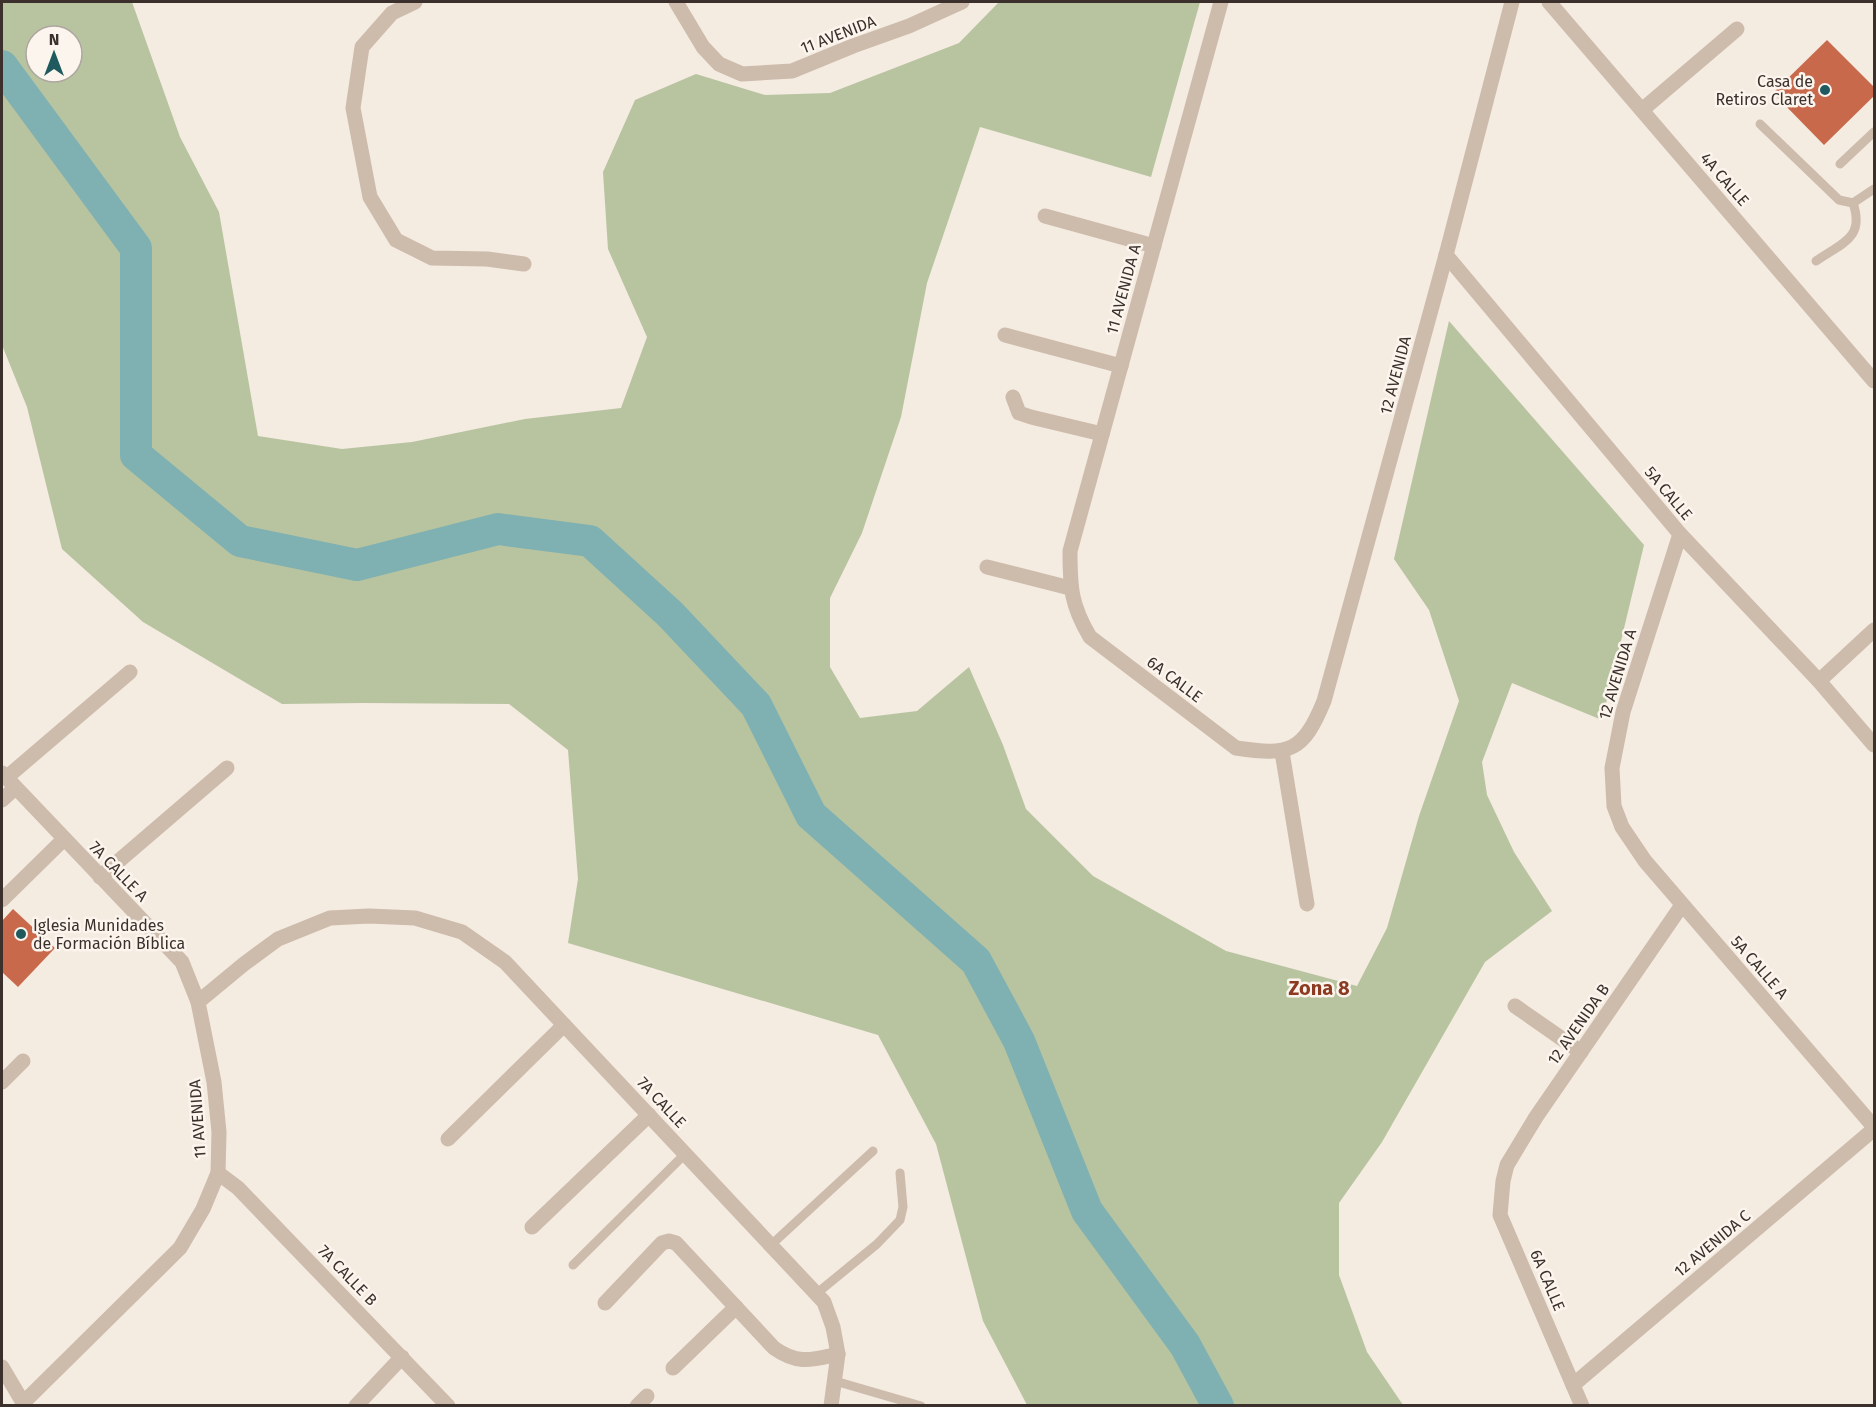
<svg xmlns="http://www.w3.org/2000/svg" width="1876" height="1407" viewBox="0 0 1876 1407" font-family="'Fira Sans',sans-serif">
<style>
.green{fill:#b8c4a0;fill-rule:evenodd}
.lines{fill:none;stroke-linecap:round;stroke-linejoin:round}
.river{stroke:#7fb0b2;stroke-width:32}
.building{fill:#c8694b}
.service{stroke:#cdbbac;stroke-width:9}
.minor{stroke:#cdbbac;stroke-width:15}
.tertiary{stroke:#cdbbac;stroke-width:15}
.poi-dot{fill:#1f5a5e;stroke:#fbf5ee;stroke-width:2}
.labels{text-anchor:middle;stroke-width:5;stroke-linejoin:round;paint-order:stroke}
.street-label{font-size:16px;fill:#3b302b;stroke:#fbf5ee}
.poi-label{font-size:16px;fill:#3b302b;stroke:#fbf5ee;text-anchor:end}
.quarter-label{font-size:20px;font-weight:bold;fill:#8c3b22;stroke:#fbf5ee}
</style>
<rect width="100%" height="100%" fill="#f4ebe1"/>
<path class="green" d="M2,2H132L180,137L219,212L258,436L342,449L412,442L525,419L621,408L647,337L608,249L603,172L635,100L696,74L765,95L830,93L959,43L999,2H1200L1151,177L980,127L927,283L901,417L862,533L830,598V667L860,718L917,711L969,667L1003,745L1026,809L1093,876L1226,951L1357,986L1387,928L1419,816L1459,701L1429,610L1394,559L1449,321L1644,545L1602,720L1512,683L1482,762L1487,795L1514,852L1552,911L1485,962L1382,1142L1339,1203V1275L1367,1352L1403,1405H1027L983,1321L936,1144L878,1035L568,943L578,879L568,750L509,704L363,703L282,704L143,622L62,549L27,407L2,345ZM36,36H72V72H36Z"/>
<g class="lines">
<path class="river" d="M2,66L136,248V455L240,541L357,565L498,529L590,541L670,614L756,705L811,815L976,961L1019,1041L1087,1211L1185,1345L1218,1406"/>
</g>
<g class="building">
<path d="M1827,40L1875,88V95L1824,145L1773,93Z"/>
<path d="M13,909L55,948L18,987L2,972V921Z"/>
</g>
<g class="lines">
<g class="service">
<path d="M1760,124L1839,200L1853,203L1874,189"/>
<path d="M1840,164L1874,132"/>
<path d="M1816,261C1842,243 1865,238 1853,203"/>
<path d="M771,1245L873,1151"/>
<path d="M573,1265L685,1154"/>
<path d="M816,1294L877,1244L900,1220L903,1207L900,1173"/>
<path d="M835,1381L921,1406"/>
</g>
<g class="minor">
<path d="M415,2L392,13L362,47L353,108L370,197L396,240L432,258L487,259L524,264"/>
<path d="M676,2L703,47L719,64L742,74L792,71L853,46L909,26L962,2"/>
<path d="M1221,2L1070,551C1070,588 1071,605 1090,637L1236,748C1290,756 1303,752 1324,701L1446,255L1512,2"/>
<path d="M1549,2L1874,381"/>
<path d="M1642,110L1737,29"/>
<path d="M1045,216L1154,246"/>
<path d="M1446,255L1680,534L1819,681L1874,745"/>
<path d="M1005,335L1121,366"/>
<path d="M1013,397L1019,413L1031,417L1102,434"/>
<path d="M1680,534L1623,712L1612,768L1614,806L1622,827L1645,861L1874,1127"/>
<path d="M987,567L1070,588"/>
<path d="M1819,681L1874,630"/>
<path d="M1282,752L1307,904"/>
<path d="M2,773L182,962L198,1002L214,1082L219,1132L218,1173L203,1209L180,1248L23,1403"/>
<path d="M6,778L130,672"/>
<path d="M2,800L15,788"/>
<path d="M100,877L227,768"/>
<path d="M2,900L64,839"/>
<path d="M198,1002L244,964L278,939L330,918L369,916L415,918L462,932L505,962L824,1302L833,1327L838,1354L831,1406"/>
<path d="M1515,1006L1581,1052"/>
<path d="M2,1082L23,1061"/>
<path d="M448,1139L564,1025"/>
<path d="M218,1173L238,1188L448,1406"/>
<path d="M532,1227L649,1115"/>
<path d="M605,1303L662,1243L669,1241L676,1243L774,1348C798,1365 811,1360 838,1354"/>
<path d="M673,1368L736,1307"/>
<path d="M1573,1385L1874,1129"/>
<path d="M356,1406L402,1357"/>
<path d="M637,1406L647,1396"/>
<path d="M1582,1406L1500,1215L1503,1181L1507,1165L1536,1117L1682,905"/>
</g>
<path class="tertiary" d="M2,1367L25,1406"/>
</g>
<g class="poi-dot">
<circle cx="1825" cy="90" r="6"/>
<circle cx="21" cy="934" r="6"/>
</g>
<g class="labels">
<g class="street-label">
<text transform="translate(838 34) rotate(-21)" y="6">11 AVENIDA</text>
<text transform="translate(1725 179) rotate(49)" y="6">4A CALLE</text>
<text transform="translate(1123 289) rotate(-75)" y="6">11 AVENIDA A</text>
<text transform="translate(1395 375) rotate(-75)" y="6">12 AVENIDA</text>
<text transform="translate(1669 493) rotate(50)" y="6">5A CALLE</text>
<text transform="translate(1617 674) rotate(-73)" y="6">12 AVENIDA A</text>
<text transform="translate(1175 679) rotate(37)" y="6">6A CALLE</text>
<text transform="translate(119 871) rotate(46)" y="6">7A CALLE A</text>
<text transform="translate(1760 967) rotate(49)" y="6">5A CALLE A</text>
<text transform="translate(1578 1024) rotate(-55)" y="6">12 AVENIDA B</text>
<text transform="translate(662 1102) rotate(47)" y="6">7A CALLE</text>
<text transform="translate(197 1119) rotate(-94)" y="6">11 AVENIDA</text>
<text transform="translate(1712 1243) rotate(-40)" y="6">12 AVENIDA C</text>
<text transform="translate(348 1275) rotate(46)" y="6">7A CALLE B</text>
<text transform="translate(1548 1280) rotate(67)" y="6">6A CALLE</text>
</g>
<g class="poi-label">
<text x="1813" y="87">Casa de<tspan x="1813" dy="18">Retiros Claret</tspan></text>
<text x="33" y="931" text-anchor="start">Iglesia Munidades<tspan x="33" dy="18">de Formación Bíblica</tspan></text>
</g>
<g class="quarter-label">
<text x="1319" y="995">Zona 8</text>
</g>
</g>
<rect width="1876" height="1407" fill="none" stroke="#3b302b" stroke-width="6"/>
<g transform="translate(54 54)"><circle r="28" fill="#fbf5ee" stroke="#aea6a0" stroke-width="1.5"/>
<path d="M0-4.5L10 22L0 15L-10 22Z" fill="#1f5a5e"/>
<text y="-9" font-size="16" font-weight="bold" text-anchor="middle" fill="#3b302b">N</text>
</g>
</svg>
